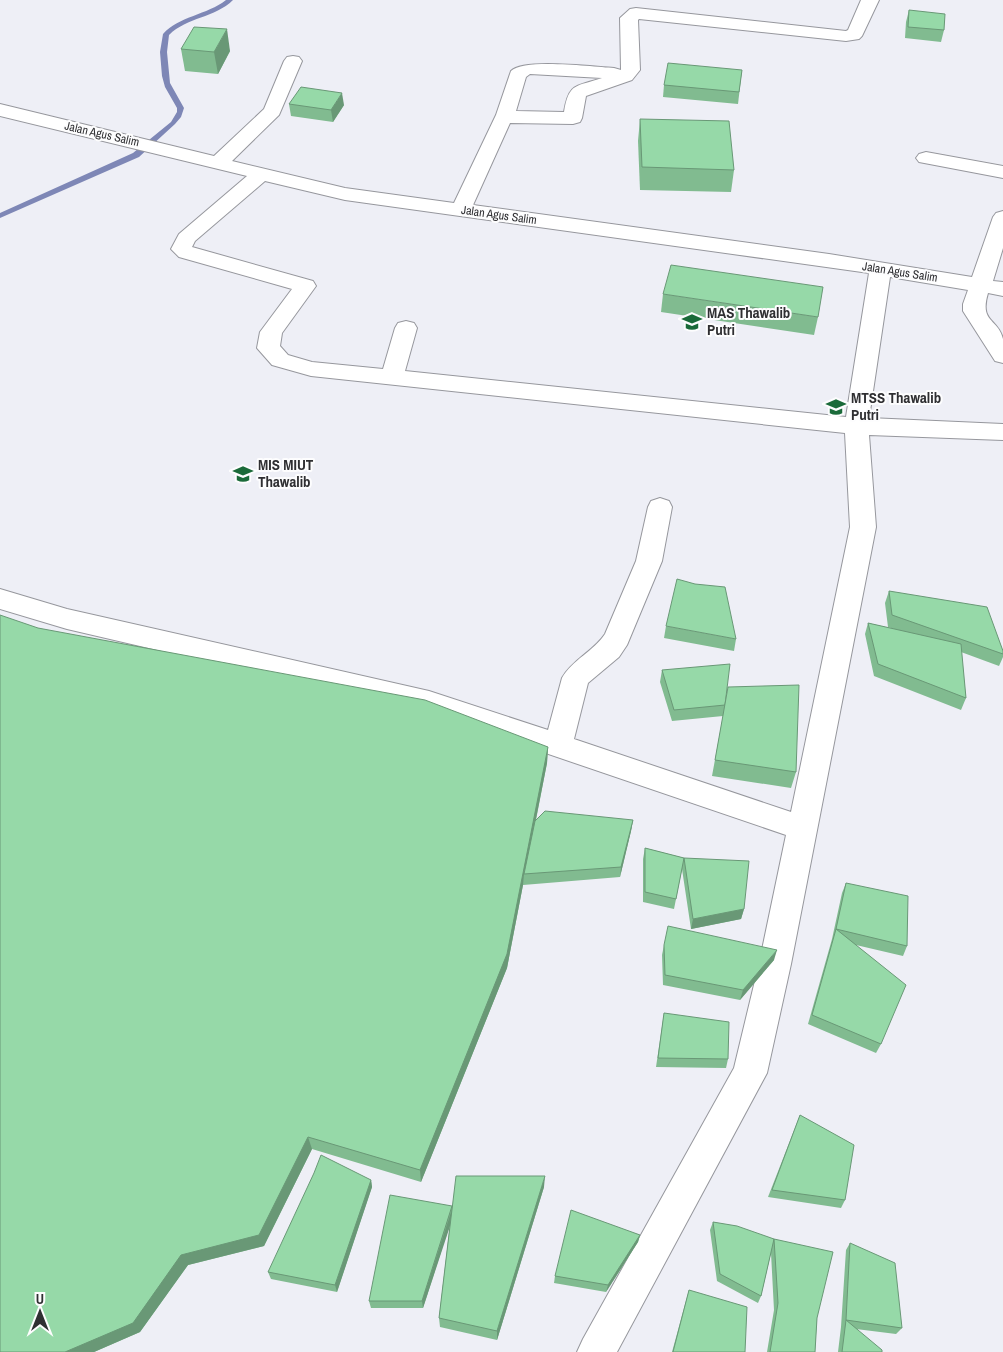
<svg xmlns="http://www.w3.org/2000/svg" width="1003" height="1352" viewBox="0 0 1003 1352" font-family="'Archivo Narrow',sans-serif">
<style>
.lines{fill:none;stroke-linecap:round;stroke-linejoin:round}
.stream{fill:#7e87b6;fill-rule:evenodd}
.street-casing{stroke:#96979d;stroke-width:2}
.street{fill:#fff;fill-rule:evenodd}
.wall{fill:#81bb90}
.shaded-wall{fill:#699876}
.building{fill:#96d9a8;stroke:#699876}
.labels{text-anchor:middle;stroke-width:4;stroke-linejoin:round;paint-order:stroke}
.far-street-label{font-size:12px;fill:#2f2f32;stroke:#fdfdfe}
.poi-label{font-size:15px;font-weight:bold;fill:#2f2f32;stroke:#fdfdfe;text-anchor:start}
</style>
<rect width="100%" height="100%" fill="#eeeff6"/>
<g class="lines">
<path class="stream" d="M226,0H233C215,18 187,17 169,35L167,52L170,83L184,108L181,117L175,124L139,157L0,218V213L133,153L171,122L177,112V108L165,87L162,76L160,52L163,34C179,16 207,15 226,0Z"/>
<defs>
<g id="street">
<path d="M861,0H879L862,36L859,39L846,41L639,19L638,20L640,70L632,80L586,96L582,118L580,122L573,124L510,123L473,205L829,254L972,277L993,217L996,213L1003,211V248L993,281L1003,282V296L988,293C979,323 998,318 1003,339C1003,346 1003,356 1003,363L995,361L963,311V304L968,290L890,277L869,418L1003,424V440L869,435L876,527L791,964L767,1073L617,1352H577L583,1339L734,1068L759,964L786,835L428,713L67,629L0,609V589L67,609L429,691L548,730L562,678C572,660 594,651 605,634L636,561L648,507L651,501L660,498L669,501L672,507L662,561L627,645L619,657L588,683L574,739L791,812L850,527L845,433L311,376L272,365L257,348L260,332L292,289L179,257L171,249L179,234L247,176L0,116V104L214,156L264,109L284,61L287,57L293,56L299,57L302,61L279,115L232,161L345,188L454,203L496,115L511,71C524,58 593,67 614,68L621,70L620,18L630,9L636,8L846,31L848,30ZM530,74L602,78C576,87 569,82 564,112L516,111L526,77ZM265,181L345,200L869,273L846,417L405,371L417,328L414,323L406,321L398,323L395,328L383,369L312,362L288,355L280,346L282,333L316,286L313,281L192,247L195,241Z"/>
<path d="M926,152L1003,166V178L919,162L916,158L919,154Z"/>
</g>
</defs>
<use href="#street" class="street-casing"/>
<use href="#street" class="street"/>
</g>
<g class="wall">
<path d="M909,10L944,30L941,42L905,38L906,22Z"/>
<path d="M181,49L230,51L218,74L185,71Z"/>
<path d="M742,70L738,104L663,97L664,85Z"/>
<path d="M289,104L344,105L333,122L291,116Z"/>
<path d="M640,119L734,170L731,192L640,190L638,141Z"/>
<path d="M663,294L818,317L814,335L661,312Z"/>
<path d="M889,591L1003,651V657L999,666L961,652L966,698L961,710L874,676L865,634L868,623L894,629L888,627L885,603Z"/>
<path d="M666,626L736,639L734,651L664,638Z"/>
<path d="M38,628L548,747L547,763L536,820H633L631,831L620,877L523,885L507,968L421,1182L312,1149L264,1246L188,1265L140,1332L94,1352H0Z"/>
<path d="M662,670L725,701L796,772L791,788L712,776L723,716L672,721L660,682Z"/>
<path d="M645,848L684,858L744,909L741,919L691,929L682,869L674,909L643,902V859Z"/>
<path d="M846,883L907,946L903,956L856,945L881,1044L876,1053L808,1024L832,939L842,893Z"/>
<path d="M664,945L774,960L740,1000L663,985L662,955Z"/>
<path d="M664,1013L728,1059L726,1068L656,1067Z"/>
<path d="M800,1115L845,1200L841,1208L768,1197Z"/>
<path d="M371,1180L372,1187L337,1292L271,1279L268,1272Z"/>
<path d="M544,1187L497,1340L440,1327L439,1318L450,1224L423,1308H371L369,1301L452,1206Z"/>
<path d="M713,1222L774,1239L817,1318L815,1352H767L774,1310L771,1253L761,1296L758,1303L717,1281L710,1230Z"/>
<path d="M640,1235L638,1242L606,1292L554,1283L555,1276Z"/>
<path d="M850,1243L902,1328L896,1334L856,1329L882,1352H838L841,1327L846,1250Z"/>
<path d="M689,1290L745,1352H672L687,1297Z"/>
</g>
<g class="shaded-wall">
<path d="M227,29L230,51L218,74L214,52Z"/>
<path d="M342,93L344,105L333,122L331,110Z"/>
<path d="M548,747L547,763L525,874H524L523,885L507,968L421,1182L420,1170Z"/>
<path d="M633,820L631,831L620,877L621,867Z"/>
<path d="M744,909L741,919L691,929L693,919Z"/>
<path d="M777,950L774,960L740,1000L743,990Z"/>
<path d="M308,1137L312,1149L264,1246L188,1265L140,1332L94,1352H65L181,1255Z"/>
<path d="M545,1176L544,1187L497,1340V1331Z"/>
<path d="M371,1180L372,1187L337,1292L335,1285Z"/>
<path d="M453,1206L454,1214L423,1308L422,1301Z"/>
<path d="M640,1235L638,1242L606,1292L608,1285Z"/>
</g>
<g class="building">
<path d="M909,10L945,14L944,30L908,27Z"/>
<path d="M194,27L227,29L214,52L181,49Z"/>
<path d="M668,63L742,70L739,92L664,85Z"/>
<path d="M301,87L342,93L331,110L289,104Z"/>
<path d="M640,119L729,121L734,170L642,167Z"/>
<path d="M671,265L823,287L818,317L663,294Z"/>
<path d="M677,579L695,584L725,587L736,639L666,626Z"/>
<path d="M889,591L987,607L1003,651V654L892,615Z"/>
<path d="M0,615L38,628L425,700L548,747L507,954L420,1170L308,1137L259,1235L181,1255L133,1323L65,1352H0Z"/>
<path d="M868,623L961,644L966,698L878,664Z"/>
<path d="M730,664L725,705L674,710L662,670Z"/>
<path d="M799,685L796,772L715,760L728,687Z"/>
<path d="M545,811L633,820L621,867L524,874L535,821Z"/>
<path d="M645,848L684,858L749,861L744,909L693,919L684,858L676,899L645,892Z"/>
<path d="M846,883L908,896L907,946L836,929Z"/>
<path d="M668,926L777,950L743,990L665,975L664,945Z"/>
<path d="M836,929L906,985L881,1044L812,1015Z"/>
<path d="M664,1013L729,1022L728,1059L658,1058Z"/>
<path d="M800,1115L854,1145L845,1200L772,1190Z"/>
<path d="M321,1155L371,1180L335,1285L268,1272L314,1173Z"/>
<path d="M456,1176H545L497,1331L439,1318Z"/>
<path d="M390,1195L452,1206L422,1301H369Z"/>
<path d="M571,1210L640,1235L608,1285L555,1276Z"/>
<path d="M713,1222L737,1226L774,1239L833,1252L817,1318L815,1352H770L778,1303L774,1239L761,1296L720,1274Z"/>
<path d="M850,1243L895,1263L902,1328L846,1320Z"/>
<path d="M689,1290L747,1307L745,1352H673Z"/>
<path d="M846,1320L882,1350V1352H842Z"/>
</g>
<defs>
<symbol id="school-bare" viewBox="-9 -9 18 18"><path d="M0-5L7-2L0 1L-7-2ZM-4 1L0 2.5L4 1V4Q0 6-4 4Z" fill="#1a6a39" stroke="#fdfdfe" stroke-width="2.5" paint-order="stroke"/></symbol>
</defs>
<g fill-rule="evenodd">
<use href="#school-bare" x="678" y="308" width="28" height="28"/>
<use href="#school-bare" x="822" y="393" width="28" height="28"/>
<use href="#school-bare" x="229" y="460" width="28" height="28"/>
</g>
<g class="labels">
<g class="far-street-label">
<text transform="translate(102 134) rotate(13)" y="4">Jalan Agus Salim</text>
<text transform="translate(499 215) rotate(8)" y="4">Jalan Agus Salim</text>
<text transform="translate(900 272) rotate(9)" y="4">Jalan Agus Salim</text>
</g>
<g class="poi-label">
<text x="707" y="318">MAS Thawalib<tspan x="707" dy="17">Putri</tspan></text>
<text x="851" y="403">MTSS Thawalib<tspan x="851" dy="17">Putri</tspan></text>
<text x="258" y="470">MIS MIUT<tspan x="258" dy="17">Thawalib</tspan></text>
</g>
</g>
<g transform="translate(40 1312)" stroke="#fdfdfe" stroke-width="4" paint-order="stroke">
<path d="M0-4L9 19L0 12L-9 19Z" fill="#2f2f32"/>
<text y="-8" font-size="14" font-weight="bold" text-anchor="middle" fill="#2f2f32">U</text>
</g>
</svg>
